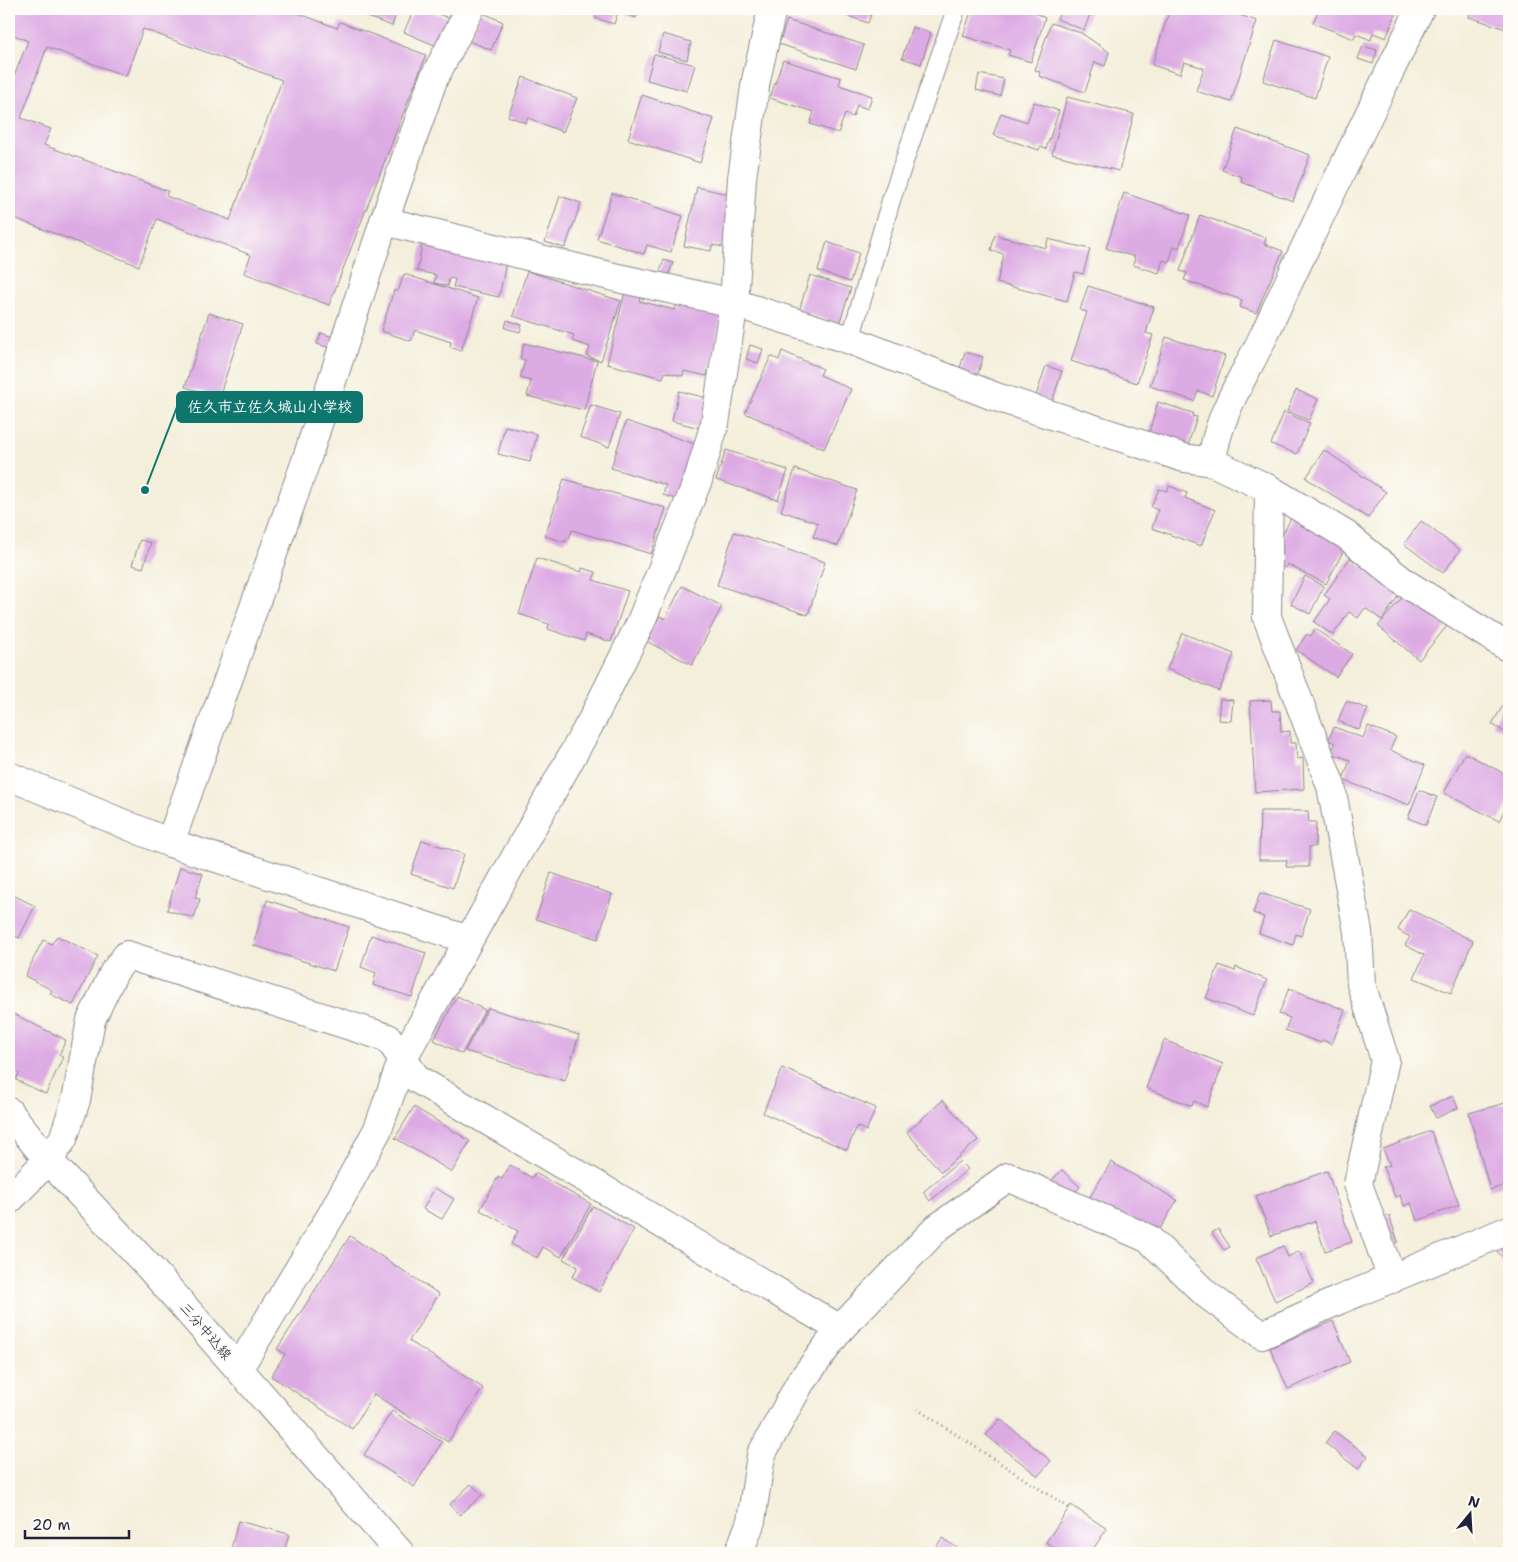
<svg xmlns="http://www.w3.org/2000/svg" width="1518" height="1562" viewBox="0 0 1518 1562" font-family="'Shantell Sans','Klee One',sans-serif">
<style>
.building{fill:#ddabe4;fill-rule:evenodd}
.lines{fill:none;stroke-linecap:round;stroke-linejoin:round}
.service-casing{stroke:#8b888b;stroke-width:20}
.minor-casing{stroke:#8b888b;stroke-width:30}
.tertiary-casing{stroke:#8b888b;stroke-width:30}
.secondary-casing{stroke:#8b888b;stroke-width:30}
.path{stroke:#8b888b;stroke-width:3;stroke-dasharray:1 4;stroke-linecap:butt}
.service{stroke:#fff;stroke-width:18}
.minor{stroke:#fff;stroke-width:28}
.tertiary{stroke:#fff;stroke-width:28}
.secondary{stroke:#fff;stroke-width:28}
.labels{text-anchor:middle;stroke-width:4;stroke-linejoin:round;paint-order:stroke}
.street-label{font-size:14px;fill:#22223b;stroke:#fdfcf7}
.leader{fill:none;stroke:#0f766e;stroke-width:2}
.callout-dot{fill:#0f766e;stroke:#fdfcf7;stroke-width:2}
.callout{fill:#0f766e;stroke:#0f766e;stroke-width:2}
.callout-label{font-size:15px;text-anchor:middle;font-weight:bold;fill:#fff}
</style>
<rect width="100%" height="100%" fill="#fdfcf7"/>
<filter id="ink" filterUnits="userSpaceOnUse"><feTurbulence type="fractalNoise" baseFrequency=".02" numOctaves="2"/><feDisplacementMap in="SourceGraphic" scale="10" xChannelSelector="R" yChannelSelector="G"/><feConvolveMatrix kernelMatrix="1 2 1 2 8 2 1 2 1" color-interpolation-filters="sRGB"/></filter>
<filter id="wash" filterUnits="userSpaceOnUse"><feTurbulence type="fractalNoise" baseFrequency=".0096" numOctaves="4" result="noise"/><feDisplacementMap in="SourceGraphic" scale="20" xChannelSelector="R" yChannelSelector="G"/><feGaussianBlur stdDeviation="1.12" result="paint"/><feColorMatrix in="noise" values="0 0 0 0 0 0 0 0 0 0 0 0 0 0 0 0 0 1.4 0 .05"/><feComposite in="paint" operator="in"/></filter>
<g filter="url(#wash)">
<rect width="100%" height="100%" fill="#f4efdb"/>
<g id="blocks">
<g class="building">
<path d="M9,9H287L337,28L340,22L426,55L329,305L244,273L251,255L157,219L139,266L9,216V89L28,41L9,33ZM143,29L282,80L230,220L166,196L168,191L44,145L51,129L21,118L47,47L126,76Z"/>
<path d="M359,9H398L392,26L357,13Z"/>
<path d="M414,9H425L451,19L439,47L404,32Z"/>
<path d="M598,9H619L614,24L595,18Z"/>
<path d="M627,9H639L636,18L625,14Z"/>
<path d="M827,9H873L868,23Z"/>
<path d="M972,9H1015L1022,11L1023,9H1029L1045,18L1031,62L1008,55L1010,50L963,36Z"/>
<path d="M1061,9H1092L1084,30L1057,19Z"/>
<path d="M1170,9H1221L1257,21L1231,102L1196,91L1204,68L1184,62L1180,74L1152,65Z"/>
<path d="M1319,9H1398L1386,38L1373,33L1371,40L1356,34L1354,39L1313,23Z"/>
<path d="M1471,9H1509V30L1469,17Z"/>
<path d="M481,12L503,22L491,50L469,41Z"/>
<path d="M787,20L864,45L856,69L779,44Z"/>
<path d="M1051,23L1081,33L1109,52L1105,66L1095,62L1085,92L1039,76L1040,72L1035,70Z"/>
<path d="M912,27L931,33L921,64L902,58Z"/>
<path d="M663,34L691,42L687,60L658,52Z"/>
<path d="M1276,40L1328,57L1315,98L1263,81Z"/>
<path d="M1363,46L1377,50L1373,64L1358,59Z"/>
<path d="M654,54L695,65L687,91L647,80Z"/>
<path d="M783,60L841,78L839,85L872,96L868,109L857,105L853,117L845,114L838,133L810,124L814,112L770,98Z"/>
<path d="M979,74L1004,79L1000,96L976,90Z"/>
<path d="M523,77L577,98L563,132L528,118L526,123L508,116Z"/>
<path d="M642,95L714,119L700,163L628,139Z"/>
<path d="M1067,97L1134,114L1119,171L1052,154Z"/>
<path d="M1034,102L1059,111L1046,149L1040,147L1039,150L993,135L1001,113L1027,122Z"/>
<path d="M1237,129L1310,155L1293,201L1241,182L1242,177L1222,170Z"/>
<path d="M697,187L736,196L724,247L712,245L711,251L684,246Z"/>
<path d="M612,193L683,216L671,252L647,245L644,254L597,239Z"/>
<path d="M1124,193L1190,215L1179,248L1174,246L1169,262L1163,260L1159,273L1133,265L1135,257L1106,248Z"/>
<path d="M560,196L581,203L565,248L545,242Z"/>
<path d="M1200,215L1266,238L1264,244L1283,251L1256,313L1240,307L1242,300L1184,280L1187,273L1180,271Z"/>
<path d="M995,235L1046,248L1048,239L1090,249L1083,274L1075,272L1067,301L997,283L1004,254L991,250Z"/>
<path d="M827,242L859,253L850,282L818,271Z"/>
<path d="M422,245L506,263L499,297L453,287L455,279L449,278L448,286L434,283L436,275L417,271Z"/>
<path d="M664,260L673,263L668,276L659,273Z"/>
<path d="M527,271L621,301L601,361L587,356L590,347L572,341L574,335L513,316Z"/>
<path d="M404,274L478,298L461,351L450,347L451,342L415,330L411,341L381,331L394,290L398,292Z"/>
<path d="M810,275L851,288L839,324L799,311Z"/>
<path d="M1088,286L1154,307L1146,333L1153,335L1137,383L1071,361L1087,312L1080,310Z"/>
<path d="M625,292L640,295L639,301L675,310L677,304L722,315L707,376L684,371L683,376L665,372L663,378L607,364Z"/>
<path d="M209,313L243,324L219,397L185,387Z"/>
<path d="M507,320L522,325L520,332L505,328Z"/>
<path d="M321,333L337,338L334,349L317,344Z"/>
<path d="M1166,337L1225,356L1212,396L1198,391L1194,401L1150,386Z"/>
<path d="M524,343L597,361L584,410L527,396L531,381L520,378L525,360L520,359Z"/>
<path d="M750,345L763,349L758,363L746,359Z"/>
<path d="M782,351L823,369L820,375L851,389L824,449L745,413L771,356L779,360Z"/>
<path d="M965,352L983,357L977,377L959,371Z"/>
<path d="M1046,366L1062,371L1052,402L1036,396Z"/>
<path d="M1296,390L1318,399L1309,420L1287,411Z"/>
<path d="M679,391L707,398L700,428L672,421Z"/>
<path d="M1158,402L1193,413L1192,416L1197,417L1188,445L1149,432Z"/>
<path d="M591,405L620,414L609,447L580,437Z"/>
<path d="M1284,412L1310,423L1297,454L1271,444Z"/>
<path d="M626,421L695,444L676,499L663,495L666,485L611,468Z"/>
<path d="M505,426L537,434L530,462L498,454Z"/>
<path d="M726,450L788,470L778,500L716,480Z"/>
<path d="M1324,450L1386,492L1368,518L1306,478Z"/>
<path d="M795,469L857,490L838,546L813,537L818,523L781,511Z"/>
<path d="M564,479L666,508L651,554L572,530L569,539L566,538L565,542L545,536Z"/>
<path d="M1169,486L1187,493L1185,498L1215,510L1201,546L1152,528L1158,510L1151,507L1159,489L1167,491Z"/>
<path d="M1293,514L1347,544L1326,584L1287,564L1285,568L1270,560Z"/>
<path d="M1421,521L1460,550L1443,573L1404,544Z"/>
<path d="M734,532L825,562L808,615L717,585Z"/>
<path d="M140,540L151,543L143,568L132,565Z"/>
<path d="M537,558L581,572L582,568L596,572L593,580L628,591L611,642L586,634L584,641L548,629L549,624L519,614Z"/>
<path d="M1350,558L1401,592L1382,620L1365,608L1358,618L1349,612L1333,635L1314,622L1330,599L1324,595Z"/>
<path d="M1305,576L1324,586L1310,614L1291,604Z"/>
<path d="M682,586L722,606L692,665L646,641L660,616L665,619Z"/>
<path d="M1406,593L1447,626L1419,660L1378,626Z"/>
<path d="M1315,629L1352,654L1336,677L1296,650L1307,634L1311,636Z"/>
<path d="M1182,633L1234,654L1219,691L1167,669Z"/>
<path d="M1509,696V735L1492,724Z"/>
<path d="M1220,699L1233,700L1231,721L1218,720Z"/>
<path d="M1271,700L1272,711H1280L1281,732L1290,731V743H1296L1297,759L1303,758L1304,789L1255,792L1250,701Z"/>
<path d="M1346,701L1368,709L1359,730L1338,721Z"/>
<path d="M1368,726L1396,737L1390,750L1425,765L1409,805L1343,780L1350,760L1331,753L1335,743L1328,740L1334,727L1363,738Z"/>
<path d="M1465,753L1509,776V801L1499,821L1444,793Z"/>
<path d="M1419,790L1437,797L1426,825L1408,818Z"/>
<path d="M1260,811H1308L1309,822H1316L1315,847H1309V867H1286L1287,860H1259Z"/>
<path d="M422,840L464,854L453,888L411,874Z"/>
<path d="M180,867L203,874L195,898L200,899L194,918L167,910Z"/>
<path d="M551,873L612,894L598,939L536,919Z"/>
<path d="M9,893L35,906L19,938L9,933Z"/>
<path d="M1260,893L1310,909L1301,936L1296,934L1293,945L1259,933L1264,917L1253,913Z"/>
<path d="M267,900L349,927L334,971L253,945Z"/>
<path d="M1409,909L1473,941L1451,993L1414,978L1424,955L1405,945L1410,937L1398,930Z"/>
<path d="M371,935L426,953L412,997L373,985L376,973L361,967Z"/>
<path d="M57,936L98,956L73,1005L50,994L52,990L25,976L43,940L52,944Z"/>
<path d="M1219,965L1235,971L1236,967L1267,980L1253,1016L1206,998Z"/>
<path d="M1289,988L1345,1010L1332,1044L1322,1040L1321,1043L1285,1030L1290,1018L1279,1014Z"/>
<path d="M457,996L485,1010L462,1054L434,1040Z"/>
<path d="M488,1008L579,1035L565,1081L465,1051Z"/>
<path d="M9,1012L66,1040L59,1055L63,1057L46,1094L16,1080L19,1073L9,1067Z"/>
<path d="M1164,1040L1223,1064L1207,1107L1194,1101L1192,1106L1146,1088Z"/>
<path d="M782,1068L876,1108L866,1131L857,1126L847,1150L763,1113Z"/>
<path d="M1453,1096L1458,1108L1436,1118L1430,1106Z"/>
<path d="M943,1100L978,1140L941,1172L907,1132Z"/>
<path d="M1509,1102V1184L1490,1190L1469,1113Z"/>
<path d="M414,1107L470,1141L452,1172L395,1138Z"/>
<path d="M1431,1131L1459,1205L1417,1221L1411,1203L1404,1206L1400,1195L1395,1197L1383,1167L1390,1165L1383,1149Z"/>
<path d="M960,1161L968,1169L930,1201L923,1192Z"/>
<path d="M1111,1162L1177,1200L1153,1241L1087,1202Z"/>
<path d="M510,1165L532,1178L535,1173L591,1204L561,1257L543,1247L537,1258L511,1244L518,1231L480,1210L498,1177L502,1179Z"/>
<path d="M1062,1170L1080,1187L1067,1200L1050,1182Z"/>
<path d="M1327,1171L1352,1242L1325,1251L1315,1221L1271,1236L1256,1196Z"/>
<path d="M435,1188L454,1199L442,1219L423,1209Z"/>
<path d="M593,1206L634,1229L599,1292L572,1277L578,1267L563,1259Z"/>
<path d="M1389,1215L1398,1242L1386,1246L1376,1220Z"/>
<path d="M1218,1229L1230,1247L1224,1250L1212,1233Z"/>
<path d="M1509,1231V1265L1492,1245Z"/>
<path d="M350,1236L439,1294L409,1341L483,1388L448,1442L374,1394L352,1429L271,1376L285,1354L277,1349Z"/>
<path d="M1283,1246L1288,1257L1299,1251L1314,1283L1275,1301L1256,1258Z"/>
<path d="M1333,1321L1350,1362L1288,1389L1270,1348Z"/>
<path d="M392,1411L442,1442L414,1487L364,1455Z"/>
<path d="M1000,1419L1051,1461L1038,1476L986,1435Z"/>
<path d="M1334,1431L1368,1456L1358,1469L1325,1443Z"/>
<path d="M471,1484L482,1495L460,1515L450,1504Z"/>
<path d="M1071,1505L1107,1529L1090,1553H1061L1046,1542Z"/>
<path d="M238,1521L289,1534L285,1548L299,1551L298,1553H230Z"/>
<path d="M942,1538L965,1553H932Z"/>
</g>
</g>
</g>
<g filter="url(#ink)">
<use href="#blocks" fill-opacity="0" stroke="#8b888b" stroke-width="1"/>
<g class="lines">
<defs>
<path id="service" d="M850,340L892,197L956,9"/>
<g id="minor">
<path d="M384,221L618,278L734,303L850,340L996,397L1184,458L1212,462L1269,489L1346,535L1405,583L1509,648"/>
<path d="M1212,462C1217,415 1245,376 1265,333C1315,224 1368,117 1420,9"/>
<path d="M1269,489L1267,617L1331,786L1358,932L1361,984L1385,1060L1358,1184L1392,1279"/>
<path d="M9,776L170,843L306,461L384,221L433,80L470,9"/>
<path d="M170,843L469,940"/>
<path d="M48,1160L63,1139L76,1100L91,1020L114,972L127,955L388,1038L417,1079L840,1329"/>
<path d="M239,1368L332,1214L378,1129L403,1058L592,720L640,624L698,480L715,423L734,303L742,178L756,80L772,9"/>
<path d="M739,1553L751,1521L761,1455L800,1383L840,1329L937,1228L1008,1177L1149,1239L1206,1294L1262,1335L1339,1300L1509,1230"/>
</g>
<path id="tertiary" d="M9,1200L48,1160"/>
<path id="secondary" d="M9,1112L48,1160L151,1269L400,1553"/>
</defs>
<use href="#service" class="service-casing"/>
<use href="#minor" class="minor-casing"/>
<use href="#tertiary" class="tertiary-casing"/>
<use href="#secondary" class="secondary-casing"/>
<path class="path" d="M917,1409L1069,1508"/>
<use href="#service" class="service"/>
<use href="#minor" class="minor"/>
<use href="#tertiary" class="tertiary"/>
<use href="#secondary" class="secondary"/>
</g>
</g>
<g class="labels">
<g class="street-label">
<text transform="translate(206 1331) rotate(49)" y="5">三分中込線</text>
</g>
</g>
<path class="leader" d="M145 490L177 407"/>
<circle class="callout-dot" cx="145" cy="490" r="5"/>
<rect class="callout" x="177" y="392" width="185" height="30" rx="5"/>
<g class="callout-label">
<text x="270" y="412">佐久市立佐久城山小学校</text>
</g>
<rect width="1518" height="1562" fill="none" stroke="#fdfcf7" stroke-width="30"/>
<g transform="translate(1470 1514) rotate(18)" stroke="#fdfcf7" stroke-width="4" paint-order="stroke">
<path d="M0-4L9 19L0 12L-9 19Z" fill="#22223b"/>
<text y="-8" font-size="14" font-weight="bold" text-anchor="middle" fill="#22223b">N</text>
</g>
<path d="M25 1530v8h104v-8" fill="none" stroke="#22223b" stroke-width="2.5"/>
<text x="32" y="1530" font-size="15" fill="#22223b" stroke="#fdfcf7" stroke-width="4" paint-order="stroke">20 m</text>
</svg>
